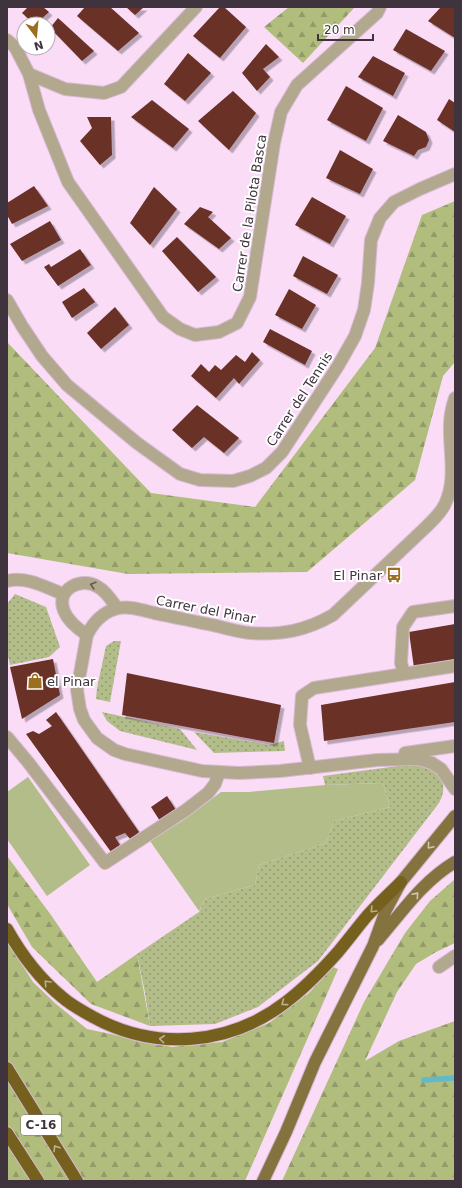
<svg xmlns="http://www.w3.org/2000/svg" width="462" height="1188" viewBox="0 0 462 1188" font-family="'DejaVu Sans',sans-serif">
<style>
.grass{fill:url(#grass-dots)}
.forest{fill:url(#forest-firs)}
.park{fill:#b2bd89}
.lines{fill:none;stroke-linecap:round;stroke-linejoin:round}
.stream{stroke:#62bac8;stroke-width:5.5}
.building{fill:#6b3027;filter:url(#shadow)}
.minor-casing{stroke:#d5bad2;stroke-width:14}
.major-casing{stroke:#d5bad2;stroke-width:14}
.highway-casing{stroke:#d5bad2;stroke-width:14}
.minor{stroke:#b2a88d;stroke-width:12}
.major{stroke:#85733f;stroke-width:12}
.highway{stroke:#75601e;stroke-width:12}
.oneway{stroke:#675c5a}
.oneway2{stroke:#cec7b2}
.oneway3{stroke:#bab08e}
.labels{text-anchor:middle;stroke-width:4;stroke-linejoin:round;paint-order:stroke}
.shield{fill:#fff;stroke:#797078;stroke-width:1}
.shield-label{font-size:12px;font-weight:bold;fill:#3f333e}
.street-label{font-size:13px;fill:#3f333e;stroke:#fff}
.poi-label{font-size:13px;fill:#3f333e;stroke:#fff;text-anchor:end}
</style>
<defs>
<pattern id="grass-dots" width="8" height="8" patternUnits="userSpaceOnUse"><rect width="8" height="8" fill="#b2bd89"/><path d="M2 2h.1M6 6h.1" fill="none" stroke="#929a71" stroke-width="1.8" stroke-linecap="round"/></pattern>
<pattern id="forest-firs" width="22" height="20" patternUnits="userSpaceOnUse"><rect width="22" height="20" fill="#b0bd7d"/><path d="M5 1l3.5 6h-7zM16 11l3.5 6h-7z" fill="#919a68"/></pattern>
<filter id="shadow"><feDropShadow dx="3.5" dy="3.5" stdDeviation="0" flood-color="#0004"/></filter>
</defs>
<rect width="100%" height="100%" fill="#fadcf7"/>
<g class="grass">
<path d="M15,594L46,607L60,647L49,657L10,665L7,652V604Z"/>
<path d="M114,641H121L110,702L96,699L97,688L106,646Z"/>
<path d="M102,712L180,729L197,750L120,731L107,721Z"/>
<path d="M194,732L269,745L284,741L285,751L214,753Z"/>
<path d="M423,765C441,772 449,785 439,803L318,961L258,1007L215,1024L150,1026L145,993L137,954L199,912L205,899L255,885L259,865L326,843L334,821L390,807L383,783L325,785L323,776L398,766Z"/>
</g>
<g class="forest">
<path d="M289,7H355L303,63L264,27Z"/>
<path d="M455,201V362L443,376L415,480L307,572L128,574L7,553V342L151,493L255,507L375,348L422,215Z"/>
<path d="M7,856L51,915L97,982L137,954L150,1026L91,1004L32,947L7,904Z"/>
<path d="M455,879V943L436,952L416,964L397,992L365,1061L399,1041L455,1021V1181H282L364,1002L405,933L430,901Z"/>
<path d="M7,941L33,982L56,1004L87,1029L172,1047L222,1042L269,1023L309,993L333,967L338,969L245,1181H7Z"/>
</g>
<g class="park">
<path d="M28,777L90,865L47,896L7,839V792Z"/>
<path d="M383,783L390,807L334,821L326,843L259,865L255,885L205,899L199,911L150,841L182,821L221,792H249L325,785Z"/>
</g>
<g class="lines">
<path class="stream" d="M424,1080L455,1078"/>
</g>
<g class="building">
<path d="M28,7H43L49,12L36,24H34L22,13Z"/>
<path d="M85,7H110L139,33L118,51L77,16Z"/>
<path d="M126,7H144L135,15Z"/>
<path d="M220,7H224L246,27L220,58L193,36Z"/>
<path d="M441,7H455V38L428,21Z"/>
<path d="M58,18L94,51L82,61L50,28Z"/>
<path d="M406,29L445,51L431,71L393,50Z"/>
<path d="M266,44L279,57L263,69L270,77L257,91L242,73Z"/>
<path d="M188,53L211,73L185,101L164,84Z"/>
<path d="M373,56L405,73L393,96L358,77Z"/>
<path d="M346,86L383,108L366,141L327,120Z"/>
<path d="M233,91L256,113L229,150L198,121Z"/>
<path d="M449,99L455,103V132L437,120Z"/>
<path d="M152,100L189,129L173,148L131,117Z"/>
<path d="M398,115L426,132L429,140L426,147L418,150L414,156L383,141Z"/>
<path d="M87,117H111L112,155L100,165L80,141L92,128Z"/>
<path d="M340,150L373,169L360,194L326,178Z"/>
<path d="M34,186L48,206L12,224L7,215V203Z"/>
<path d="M154,187L177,209L150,245L130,223Z"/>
<path d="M312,197L346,216L330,244L295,225Z"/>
<path d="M200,207L213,212L208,217L231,238L219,249L184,224Z"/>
<path d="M50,221L61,240L22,261L10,244Z"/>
<path d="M177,237L216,277L198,292L162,251Z"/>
<path d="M80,249L91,265L58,286L44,267L49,264L51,267Z"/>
<path d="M303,256L338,275L327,294L293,276Z"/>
<path d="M84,288L95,302L72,318L62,302Z"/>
<path d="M289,289L316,305L302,329L275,315Z"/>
<path d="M115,307L129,325L101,349L87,333Z"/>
<path d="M270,329L312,351L305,365L263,342Z"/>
<path d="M252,352L260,360L239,384L234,378L216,398L191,376L201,364L209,372L215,365L221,370L236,355L245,362Z"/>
<path d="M197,405L239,438L224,453L204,437L192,448L172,430Z"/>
<path d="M455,624V662L414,668L409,632Z"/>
<path d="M53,659L60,695L22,719L10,667Z"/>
<path d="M127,673L281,705L274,743L122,715Z"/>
<path d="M455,682V722L324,741L321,705Z"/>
<path d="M56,712L139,832L131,840L125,833L115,837L120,845L111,852L26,734L33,731L39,734L52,726L46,720Z"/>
<path d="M167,796L176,810L160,821L151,807Z"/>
</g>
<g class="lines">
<defs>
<g id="minor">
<path d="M7,40L15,47L29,74L39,110L68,182L163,317L180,329L195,335L219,332L237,323L250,297L274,143L281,112L297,85L377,13L380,7"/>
<path d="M29,74L65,89L104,93L121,87L196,7"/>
<path d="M7,300L22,326L42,356L67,385L137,443L180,474L200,480L233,481L250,476L266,468L282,452L338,366L355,336L364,310L368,283L371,240L380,218L394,202L420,189L455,174"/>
<path d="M455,398C452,407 450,415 450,425C449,451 457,479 445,504C441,513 433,520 426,527L333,615C305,631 282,635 250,633C240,632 228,629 217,626C196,622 175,617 154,613C142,610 127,605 115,609C102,613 93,623 87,635L77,690L80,709L84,720L97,738L114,750L125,754L202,771L239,773L280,771L377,760L419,759L432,763L441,769L455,789"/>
<path d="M7,581C27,576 45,587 63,594"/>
<path d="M87,635C78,629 68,621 64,611C55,589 82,576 98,587C106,591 112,601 117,608"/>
<path d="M404,673L401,663L403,627L413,612L455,606"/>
<path d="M7,737L28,762L105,863L186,810L208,793L215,784L219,772"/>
<path d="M405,753L455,746"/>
<path d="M310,768L300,725L302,696L314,688L455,666"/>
<path d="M439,967L455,956"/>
</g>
<g id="major">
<path d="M378,940C402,912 423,881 455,862"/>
<path d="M263,1181L286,1132L315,1062L373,946L386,910L401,882L455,816"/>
</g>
<g id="highway">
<path d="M7,929C21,954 40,979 62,997C71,1005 82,1011 93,1017C155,1051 229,1046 286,1002C306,987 322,970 338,952C348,940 357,928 367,916C378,904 390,893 401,882"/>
<path d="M7,1068L77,1181"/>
<path d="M7,1133L38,1181"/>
</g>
</defs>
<use href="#minor" class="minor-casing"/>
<use href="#major" class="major-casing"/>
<use href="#highway" class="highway-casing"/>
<use href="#minor" class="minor"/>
<use href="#major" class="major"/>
<use href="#highway" class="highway"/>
</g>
<defs><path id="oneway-chevron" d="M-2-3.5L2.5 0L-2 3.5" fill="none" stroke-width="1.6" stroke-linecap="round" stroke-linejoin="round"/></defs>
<use class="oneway" href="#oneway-chevron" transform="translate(93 585) rotate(-163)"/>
<g class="oneway2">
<use href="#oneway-chevron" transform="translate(430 846) rotate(130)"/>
<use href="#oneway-chevron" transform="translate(416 895) rotate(-49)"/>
</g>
<g class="oneway3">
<use href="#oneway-chevron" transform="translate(373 910) rotate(135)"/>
<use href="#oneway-chevron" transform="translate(47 983) rotate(-133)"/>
<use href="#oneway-chevron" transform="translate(284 1003) rotate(144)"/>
<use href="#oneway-chevron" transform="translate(162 1039) rotate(-174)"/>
<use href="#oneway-chevron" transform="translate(56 1148) rotate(-122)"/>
</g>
<defs>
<symbol id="bus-bare" viewBox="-9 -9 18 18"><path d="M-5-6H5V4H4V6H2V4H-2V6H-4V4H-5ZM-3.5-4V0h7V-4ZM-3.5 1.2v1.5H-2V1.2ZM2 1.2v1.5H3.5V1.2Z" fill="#9c6e1f" stroke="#fff" stroke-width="2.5" paint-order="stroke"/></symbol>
<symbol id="shop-bare" viewBox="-9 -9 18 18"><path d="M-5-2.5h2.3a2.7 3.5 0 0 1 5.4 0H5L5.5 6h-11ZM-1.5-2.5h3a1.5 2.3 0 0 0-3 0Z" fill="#9c6e1f" stroke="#fff" stroke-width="2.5" paint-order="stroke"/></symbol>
</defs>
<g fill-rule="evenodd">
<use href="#bus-bare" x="383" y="564" width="22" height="22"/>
<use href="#shop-bare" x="24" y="670" width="22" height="22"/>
</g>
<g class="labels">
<rect class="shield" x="21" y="1115" width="40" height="20" rx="3"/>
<g class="shield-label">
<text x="41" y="1129">C-16</text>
</g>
<g class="street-label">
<text transform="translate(249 213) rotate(-81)" y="5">Carrer de la Pilota Basca</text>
<text transform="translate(299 399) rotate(-57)" y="5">Carrer del Tennis</text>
<text transform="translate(206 609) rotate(11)" y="5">Carrer del Pinar</text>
</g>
<g class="poi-label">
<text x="382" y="580">El Pinar</text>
<text x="47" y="686" text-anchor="start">el Pinar</text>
</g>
</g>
<rect width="462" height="1188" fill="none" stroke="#3f333e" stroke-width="16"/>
<g transform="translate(36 36) rotate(164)"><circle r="19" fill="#ffffff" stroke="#b2adb2"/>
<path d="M0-3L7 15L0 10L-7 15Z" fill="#9c6e1f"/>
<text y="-6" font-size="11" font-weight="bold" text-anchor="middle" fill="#3f333e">N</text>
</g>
<path d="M318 34v6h55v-6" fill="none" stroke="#3f333e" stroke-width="2"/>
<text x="324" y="34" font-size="12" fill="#3f333e" stroke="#ffffff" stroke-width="3" paint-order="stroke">20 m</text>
</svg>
